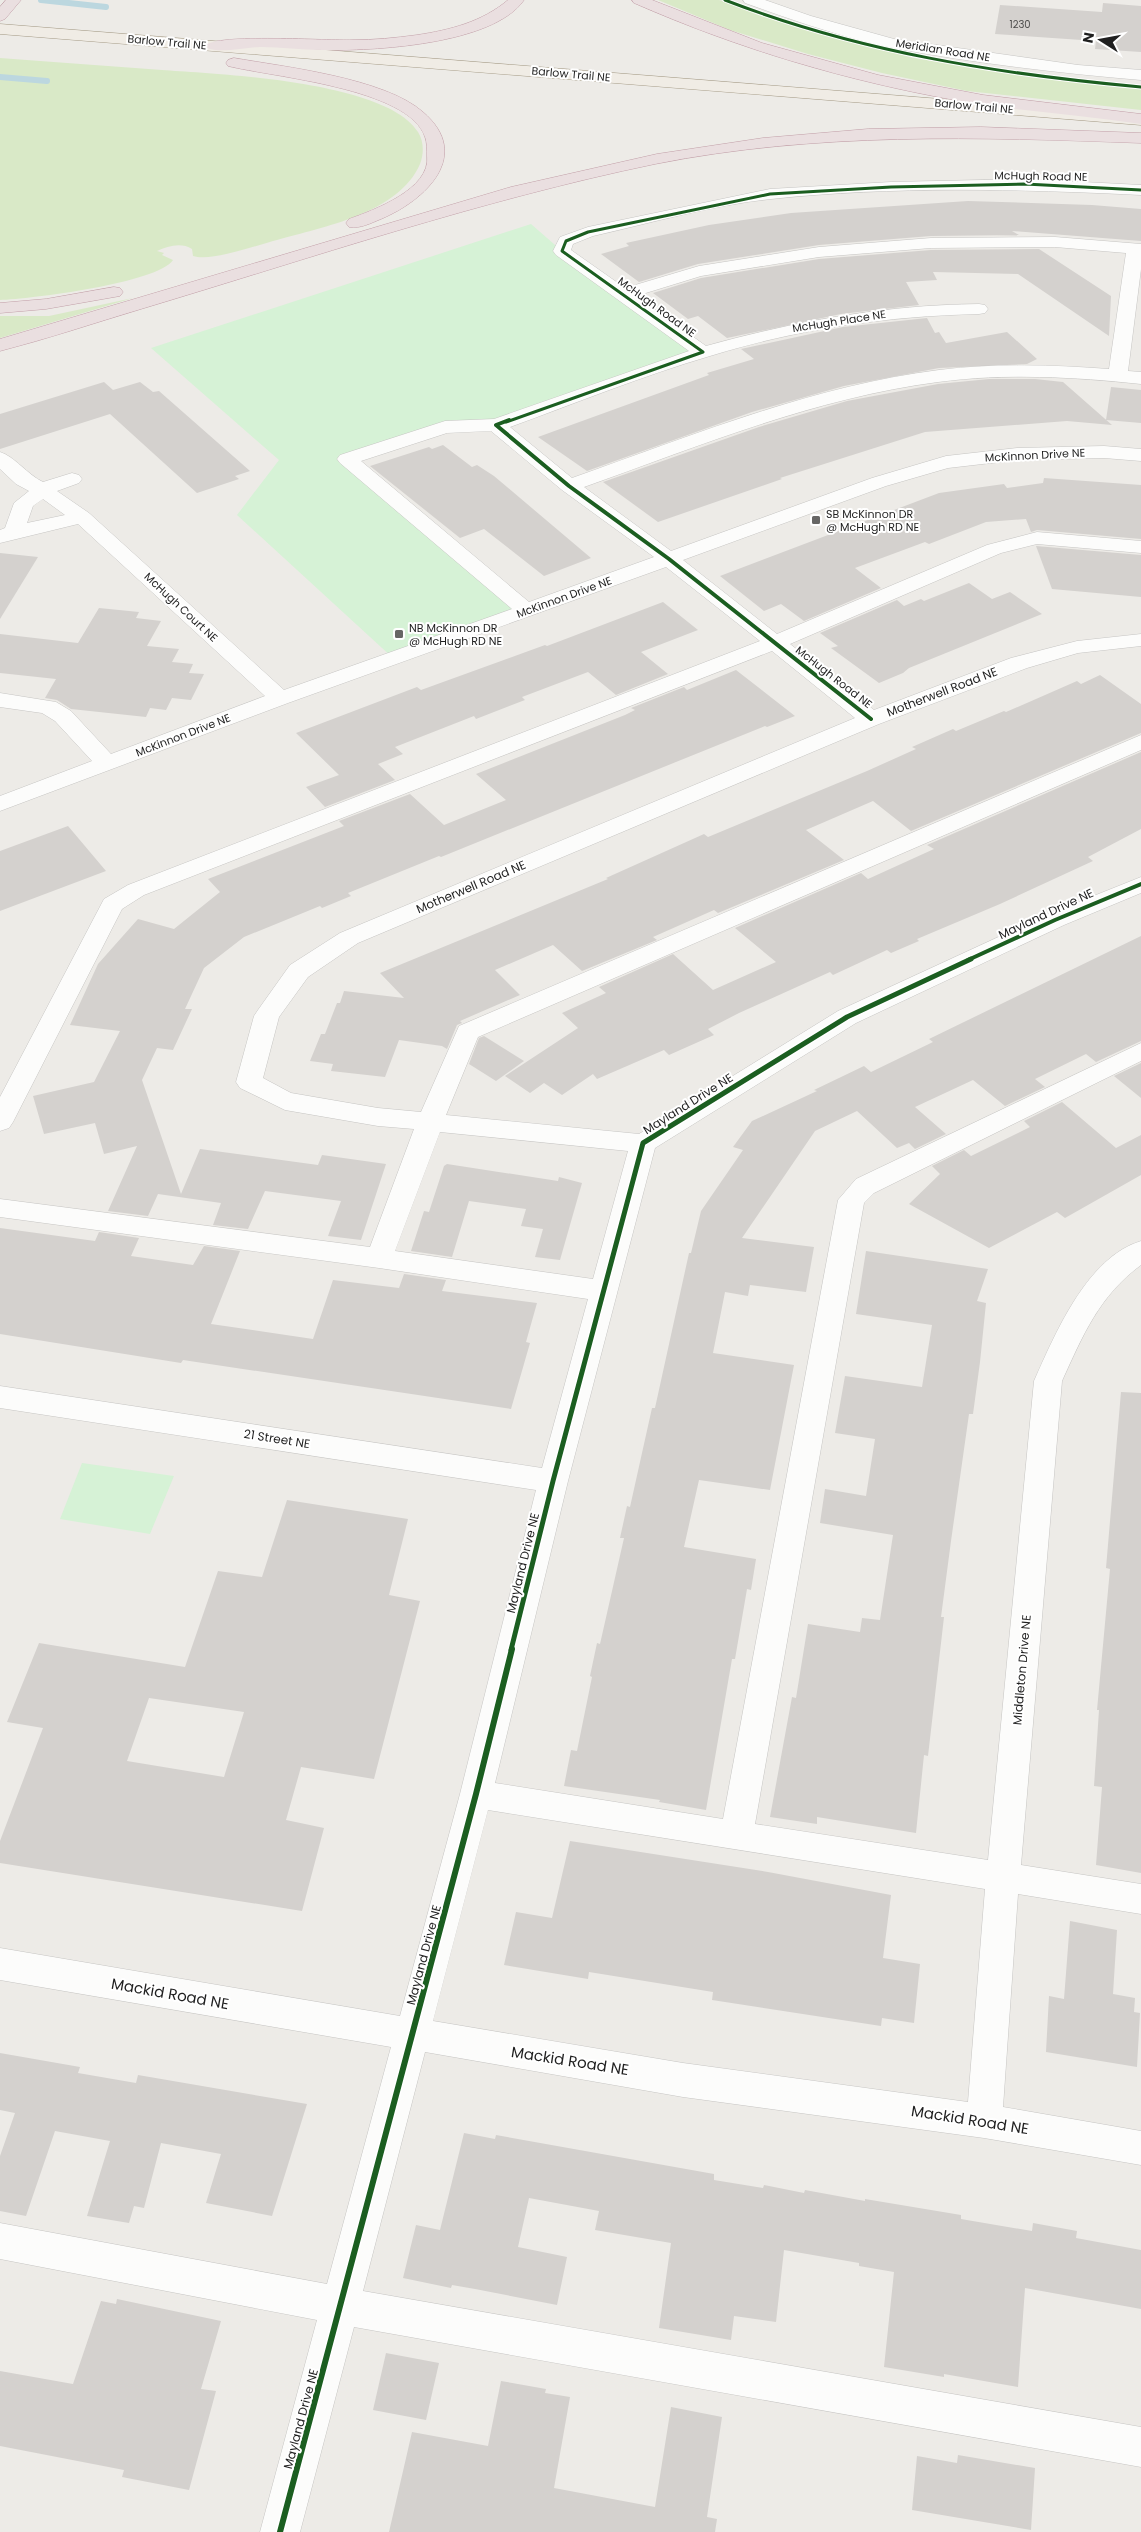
<svg xmlns="http://www.w3.org/2000/svg" width="1141" height="2532" viewBox="0 0 1141 2532" font-family="Poppins,sans-serif">
<style>
.grass{fill:#d9e9c7}
.park{fill:#d6f2d6}
.lines{fill:none;stroke-linecap:round;stroke-linejoin:round}
.stream{stroke:#bcd7df;stroke-width:6}
.building{fill:#d4d1ce;fill-rule:evenodd}
.minor-casing{stroke:#c6c5c3;stroke-width:1}
.major-casing{stroke:#a39984;stroke-width:1}
.highway-casing{stroke:#c29fa8;stroke-width:1}
.minor{fill:#fcfcfb;fill-rule:evenodd}
.major{fill:#f0ece5;fill-rule:evenodd}
.highway{fill:#eadfe0;fill-rule:evenodd}
.cycleway-far3-casing{stroke:#fff;stroke-width:5}
.cycleway-far2-casing{stroke:#fff;stroke-width:6}
.cycleway-far1-casing{stroke:#fff;stroke-width:8}
.cycleway-casing{stroke:#fff;stroke-width:9}
.cycleway-far3{stroke:#1b5e20;stroke-width:3}
.cycleway-far2{stroke:#1b5e20;stroke-width:4}
.cycleway-far1{stroke:#1b5e20;stroke-width:5}
.cycleway{stroke:#1b5e20;stroke-width:6}
.poi-dot{fill:#676665;stroke:#fff;stroke-width:2}
.labels{text-anchor:middle;stroke-width:4;stroke-linejoin:round;paint-order:stroke}
.number-label{font-size:10px;fill:#4c4c4b}
.far-street-label{font-size:11px;fill:#1f1f1f;stroke:#fff}
.far-poi-label{font-size:11px;fill:#1f1f1f;stroke:#fff;text-anchor:start}
.street-label{font-size:12px;fill:#1f1f1f;stroke:#fff}
.near-street-label{font-size:15px;fill:#1f1f1f;stroke:#fff}
</style>
<rect width="100%" height="100%" fill="#edebe7"/>
<g class="grass">
<path d="M658,0H719L812,32L914,58L1032,77L1141,89V110L967,91L882,73L808,54L730,30Z"/>
<path d="M0,58C53,62 108,66 162,70C218,74 386,81 418,132C424,141 424,154 420,164C399,213 323,227 277,240C257,245 212,262 193,256L192,249C181,242 168,246 157,251L164,253L162,255L173,260C158,283 30,299 0,300Z"/>
<path d="M133,298L0,338V316H49Z"/>
</g>
<g class="park">
<path d="M531,224L562,251L703,352L496,425L445,427L348,459L527,611L394,659L237,515L279,460L151,348Z"/>
<path d="M82,1463L174,1476L150,1534L60,1519Z"/>
</g>
<g class="lines">
<g class="stream">
<path d="M41,0L106,7"/>
<path d="M0,77L47,81"/>
</g>
</g>
<g class="building">
<path d="M1103,3L1141,6V52L1095,49L1096,41L995,34L1000,5L1102,12Z"/>
<path d="M968,201L1092,205L1141,209V241L1012,231L1019,235L931,236L819,245L698,264L639,282L601,254L629,246L626,243L709,225L791,213Z"/>
<path d="M1039,249L1111,296L1109,336L1018,274L933,272L937,280L906,282L919,305L841,314L727,338L698,316L688,319L653,293L701,278L819,259L931,250Z"/>
<path d="M927,318L935,333L939,332L946,343L1007,332L1037,359L1027,364L939,368L844,386L752,412L587,471L538,437L709,375L707,373L754,359L741,349L843,327Z"/>
<path d="M989,379H1035L1063,382L1112,425L1067,421L925,432L780,478L782,479L658,522L603,482L759,427L847,401L938,384Z"/>
<path d="M104,382L113,390L140,382L153,392L159,391L250,471L235,476L239,479L197,493L110,414L0,449V414Z"/>
<path d="M1111,387L1141,390V423L1106,420Z"/>
<path d="M443,445L472,467L477,465L494,476L591,558L544,576L484,529L460,538L370,466L429,447L432,449Z"/>
<path d="M1044,478L1141,485V539L1037,530L1031,532L1026,519L986,522L929,544L925,542L855,568L881,588L804,621L781,604L764,611L720,576L939,493L1004,484L1007,488L1043,483Z"/>
<path d="M1036,546L1141,555V597L1052,589Z"/>
<path d="M0,553L38,557L0,619Z"/>
<path d="M969,583L992,599L1010,592L1042,614L909,668L903,673L879,683L831,648L838,646L820,633L897,600L904,606L921,599L924,601Z"/>
<path d="M663,602L698,630L641,652L668,674L616,695L588,672L522,697L525,700L476,719L474,716L395,747L403,754L378,764L395,780L325,807L306,787L339,775L296,733L417,687L421,690L545,645L547,646Z"/>
<path d="M99,608L139,612L136,618L161,621L147,646L179,649L172,662L193,664L189,673L204,674L191,700L172,698L166,710L150,708L146,717L71,709L57,700L45,698L56,679L0,673V634L78,643Z"/>
<path d="M736,670L795,716L767,727L765,726L441,857L439,856L348,893L351,896L322,908L320,906L244,937L204,968L185,1009H192L173,1050L157,1048L142,1080L181,1194L200,1149L318,1165L322,1155L386,1164L361,1240L328,1236L341,1201L265,1191L248,1229L213,1225L221,1203L158,1194L148,1216L108,1211L137,1146L104,1154L95,1123L44,1134L33,1096L94,1082L120,1031L70,1025L98,964L138,919L174,929L220,892L208,879L344,826L339,821L410,794L444,825L506,800L476,774L625,715L635,710L631,708L684,687L687,690Z"/>
<path d="M1100,675L1141,704V733L911,831L873,801L806,830L844,860L718,913L714,910L653,937L657,940L582,971L553,945L495,970L520,995L460,1021L462,1023L457,1025L447,1049L442,1046L399,1040L385,1077L331,1071L333,1064L310,1061L321,1034H325L337,1003H340L344,991L404,998L380,973L608,879L606,878L704,834L708,837L867,771L916,749L912,747L953,729L956,731L1004,711L1006,712L1077,681L1081,684Z"/>
<path d="M1141,752V829L1088,857L1093,861L1000,904L917,939L919,941L891,953L887,950L833,975L830,972L739,1013L708,1029L714,1035L669,1055L664,1050L597,1079L593,1074L562,1095L544,1083L530,1093L505,1076L578,1028L562,1013L606,993L599,987L673,954L713,990L776,962L735,928L861,873L868,879L934,849L927,845Z"/>
<path d="M68,826L106,871L0,911V851Z"/>
<path d="M1141,936V1041L1096,1062L1086,1054L1035,1079L1045,1087L1005,1106L973,1080L915,1107L946,1134L915,1149L909,1143L897,1148L857,1111L815,1131L742,1238L814,1247L806,1292L750,1285L748,1296L725,1292L713,1353L794,1365L770,1490L699,1480L684,1547L756,1559L751,1590L747,1589L735,1659H732L706,1810L659,1802L660,1800L564,1786L571,1750L577,1751L592,1677L590,1676L597,1643L600,1644L624,1538H620L627,1506L630,1507L652,1408H655L689,1253H691L701,1211L743,1150L733,1147L752,1121L817,1091L814,1090L864,1066L871,1072L933,1042L929,1039Z"/>
<path d="M484,1036L524,1061L496,1081L469,1064L479,1038Z"/>
<path d="M1141,1063V1098L1114,1076Z"/>
<path d="M1062,1102L1116,1148L1141,1135V1175L1065,1218L1057,1212L989,1248L909,1204L940,1174L932,1166L964,1150L971,1156L1030,1127L1024,1121Z"/>
<path d="M447,1164L558,1181L559,1177L582,1183L560,1260L535,1257L543,1229L521,1226L526,1209L469,1201L452,1257L411,1251L424,1211L429,1212L444,1166Z"/>
<path d="M0,1228L95,1241L99,1232L139,1238L131,1256L193,1265L204,1246L240,1251L211,1324L313,1339L333,1280L399,1288L404,1274L446,1280L442,1291L537,1303L526,1342L530,1343L511,1409L183,1360L181,1363L0,1334Z"/>
<path d="M866,1251L988,1269L977,1301L986,1303L980,1362L973,1414H969L951,1541L941,1617H944L928,1756L924,1755L916,1833L817,1817V1824L770,1817L792,1697L796,1698L808,1624L860,1632L862,1618L880,1620L893,1535L820,1523L825,1489L866,1496L875,1439L835,1433L845,1376L922,1387L932,1325L856,1314Z"/>
<path d="M1121,1392L1141,1393V1873L1096,1865L1102,1787L1094,1786L1099,1710H1097L1110,1569L1106,1568Z"/>
<path d="M287,1500L408,1519L389,1595L420,1601L374,1779L301,1767L286,1820L324,1828L302,1911L0,1863V1841L43,1728L7,1722L39,1643L185,1667L218,1571L262,1577ZM149,1698L244,1712L224,1777L127,1761Z"/>
<path d="M570,1841L768,1872L891,1895L883,1958L920,1964L914,2023L882,2018L881,2026L712,2000L713,1992L589,1972L588,1979L504,1965L516,1912L552,1918Z"/>
<path d="M1070,1921L1117,1930L1113,1994L1135,1998L1134,2012L1140,2013L1137,2067L1046,2052L1049,1996L1064,1999Z"/>
<path d="M0,2053L80,2067L78,2073L136,2083L138,2075L307,2104L272,2216L206,2203L221,2154L161,2143L144,2208L134,2206L129,2223L87,2216L110,2141L55,2131L26,2216L0,2211V2156L15,2113L0,2110Z"/>
<path d="M464,2133L495,2139L496,2135L714,2174V2180L763,2188L764,2185L804,2193L805,2190L865,2201V2199L961,2215V2219L1032,2231L1033,2223L1077,2231L1076,2238L1141,2250V2309L1025,2288L1018,2387L944,2374V2377L884,2367L894,2272L859,2266V2263L784,2250L776,2322L734,2316L731,2340L659,2328L671,2243L595,2230L599,2211L529,2198L518,2247L567,2257L557,2305L475,2289L452,2285L451,2288L403,2278L416,2225L440,2230Z"/>
<path d="M117,2299L221,2321L201,2389L216,2391L189,2490L122,2477L124,2470L0,2446V2371L73,2384L101,2301L116,2304Z"/>
<path d="M386,2353L439,2363L426,2420L373,2410Z"/>
<path d="M501,2381L546,2389L545,2393L570,2397L554,2488L655,2507L671,2407L722,2417L707,2517L717,2519L715,2532H389L412,2432L488,2446Z"/>
<path d="M958,2455L1035,2468L1031,2530L912,2510L917,2456L957,2463Z"/>
</g>
<g class="lines">
<defs>
<g id="minor">
<path d="M743,0H765L811,16L894,39L1078,65L1141,70V80C1059,73 974,63 893,48C843,38 793,20 745,3Z"/>
<path d="M1025,179L1141,185V195C1018,189 894,186 771,199C712,205 651,223 593,236L573,244L571,250L625,288L699,266L819,247L931,238L1055,237L1141,244V269L1128,371L1141,372V384C1074,377 1005,373 938,382C815,398 699,446 584,487L671,551L872,478L946,456L1017,448L1104,446L1141,449V461L1104,458L1017,460L948,468L886,486L683,560L777,634L987,545L1037,532L1141,541V553L1037,544L1001,553L790,644L874,710L1011,658L1077,641L1141,634V646L1078,653L1027,668L879,724L358,943L308,977L279,1017L263,1078L291,1093L378,1108L421,1112L459,1026L1141,735V750L478,1037L446,1115L639,1134L838,1011L1046,915L1141,877V893L1064,925L856,1023L655,1148L568,1481L495,1783L723,1819L838,1200L856,1179L1141,1043V1061L874,1193L864,1203L755,1824L988,1860L1034,1381C1055,1334 1087,1257 1141,1241V1265C1099,1296 1083,1335 1062,1381L1021,1865L1141,1884V1914L1018,1894L1003,2107L1141,2131V2165L984,2138L683,2097L425,2052L363,2291L1141,2427V2467L354,2327L300,2532H260L317,2320L0,2259V2223L327,2284L391,2047L0,1980V1948L400,2016L460,1794L536,1490L0,1408V1386L542,1468L588,1299L379,1268L0,1217V1199L370,1247L414,1129L378,1126L285,1110L240,1088L236,1082L254,1016L258,1010L290,965L340,933L855,718L772,651L144,895L122,909L13,1122L9,1128L0,1131V1097L104,899L128,885L760,641L666,567L288,703L0,811V796L92,761L55,721L42,713L0,707V693L56,702L71,711L111,754L265,696L78,524L0,543V530L5,528L14,503L29,491L16,484L0,469V452C14,456 28,475 43,482L72,473L79,475L82,479L79,483L57,491L89,513L284,690L512,609L340,463L337,459L340,455L445,421L494,419L689,351L556,255L553,251L560,237L588,227L770,189L891,182ZM1055,247L1126,253L1109,369C1053,365 996,363 939,370C812,386 691,436 572,478L510,427C576,403 642,376 710,356C797,329 888,316 979,314L985,313L988,309L985,305L979,304C885,305 796,321 706,346L636,296L701,276L819,257L931,248ZM491,431L562,490L654,557L529,602L361,461L447,433ZM43,499L65,515L27,523L33,506ZM440,1132L628,1151L593,1279L395,1251ZM488,1810L985,1889L968,2102L683,2063L433,2021Z"/>
</g>
<path id="major" d="M0,24L1141,115V125L0,34Z"/>
<g id="highway">
<path d="M6,0H21L5,19L0,21V7Z"/>
<path d="M508,0H524C493,45 372,51 322,50C301,50 281,47 261,47C249,47 212,55 205,46C215,33 330,41 352,40C374,40 395,38 417,35C450,30 482,22 508,0Z"/>
<path d="M632,0H652L762,43L878,75L983,95L1141,114V124C1081,115 1020,111 960,101C847,81 739,49 634,3Z"/>
<path d="M234,58C285,67 384,78 423,112C473,155 426,200 381,219C371,223 360,229 349,227L346,223L349,219C374,210 431,189 427,156C427,150 427,142 425,137C409,88 272,77 228,66L226,63L228,60Z"/>
<path d="M981,127L1141,133V143C979,137 816,132 655,164C481,200 311,258 141,309C94,323 47,339 0,351V339L511,187L657,154L763,138L868,129Z"/>
<path d="M114,287L120,288L123,292L120,296L46,309L0,313V303L46,299Z"/>
</g>
</defs>
<use href="#minor" class="minor-casing"/>
<use href="#major" class="major-casing"/>
<use href="#highway" class="highway-casing"/>
<use href="#minor" class="minor"/>
<use href="#major" class="major"/>
<use href="#highway" class="highway"/>
<defs>
<g id="cycleway-far3">
<path d="M725,0C859,52 998,74 1141,87"/>
<path d="M506,422L703,352L562,251L566,241L588,232L770,194L891,187L1025,184L1141,190"/>
</g>
<g id="cycleway-far2">
<path d="M509,420L496,425L569,486L669,559L871,719"/>
<path d="M968,960L1055,920L1141,884"/>
</g>
<path id="cycleway-far1" d="M511,1650L553,1481L643,1143L847,1017L971,959"/>
<path id="cycleway" d="M280,2532L476,1794L512,1649"/>
</defs>
<use href="#cycleway-far3" class="cycleway-far3-casing"/>
<use href="#cycleway-far2" class="cycleway-far2-casing"/>
<use href="#cycleway-far1" class="cycleway-far1-casing"/>
<use href="#cycleway" class="cycleway-casing"/>
<use href="#cycleway-far3" class="cycleway-far3"/>
<use href="#cycleway-far2" class="cycleway-far2"/>
<use href="#cycleway-far1" class="cycleway-far1"/>
<use href="#cycleway" class="cycleway"/>
</g>
<g class="poi-dot">
<rect x="811" y="515" width="10" height="10" rx="2.5"/>
<rect x="394" y="629" width="10" height="10" rx="2.5"/>
</g>
<g class="labels">
<g class="number-label">
<text x="1020" y="28">1230</text>
</g>
<g class="far-street-label">
<text transform="translate(167 42) rotate(5)" y="4">Barlow Trail NE</text>
<text transform="translate(943 50) rotate(9)" y="4">Meridian Road NE</text>
<text transform="translate(571 74) rotate(5)" y="4">Barlow Trail NE</text>
<text transform="translate(974 106) rotate(5)" y="4">Barlow Trail NE</text>
<text transform="translate(1041 176) rotate(1)" y="4">McHugh Road NE</text>
<text transform="translate(657 307) rotate(36)" y="4">McHugh Road NE</text>
<text transform="translate(839 321) rotate(-9)" y="4">McHugh Place NE</text>
<text transform="translate(1035 455) rotate(-3)" y="4">McKinnon Drive NE</text>
<text transform="translate(564 597) rotate(-20)" y="4">McKinnon Drive NE</text>
<text transform="translate(181 607) rotate(43)" y="4">McHugh Court NE</text>
<text transform="translate(834 677) rotate(38)" y="4">McHugh Road NE</text>
<text transform="translate(183 735) rotate(-21)" y="4">McKinnon Drive NE</text>
</g>
<g class="far-poi-label">
<text x="826" y="518">SB McKinnon DR<tspan x="826" dy="13">@ McHugh RD NE</tspan></text>
<text x="409" y="632">NB McKinnon DR<tspan x="409" dy="13">@ McHugh RD NE</tspan></text>
</g>
<g class="street-label">
<text transform="translate(942 692) rotate(-21)" y="4">Motherwell Road NE</text>
<text transform="translate(471 887) rotate(-23)" y="4">Motherwell Road NE</text>
<text transform="translate(1046 914) rotate(-25)" y="4">Mayland Drive NE</text>
<text transform="translate(688 1104) rotate(-32)" y="4">Mayland Drive NE</text>
<text transform="translate(277 1439) rotate(9)" y="4">21 Street NE</text>
<text transform="translate(523 1563) rotate(-76)" y="4">Mayland Drive NE</text>
<text transform="translate(1022 1670) rotate(-85)" y="4">Middleton Drive NE</text>
<text transform="translate(424 1955) rotate(-75)" y="4">Mayland Drive NE</text>
<text transform="translate(301 2419) rotate(-75)" y="4">Mayland Drive NE</text>
</g>
<g class="near-street-label">
<text transform="translate(170 1994) rotate(10)" y="5">Mackid Road NE</text>
<text transform="translate(570 2061) rotate(9)" y="5">Mackid Road NE</text>
<text transform="translate(970 2120) rotate(9)" y="5">Mackid Road NE</text>
</g>
</g>
<g transform="translate(1101 40) rotate(281)" stroke="#ffffff" stroke-width="4" paint-order="stroke">
<path d="M0-4L9 19L0 12L-9 19Z" fill="#1f1f1f"/>
<text y="-8" font-size="14" font-weight="bold" text-anchor="middle" fill="#1f1f1f">N</text>
</g>
</svg>
